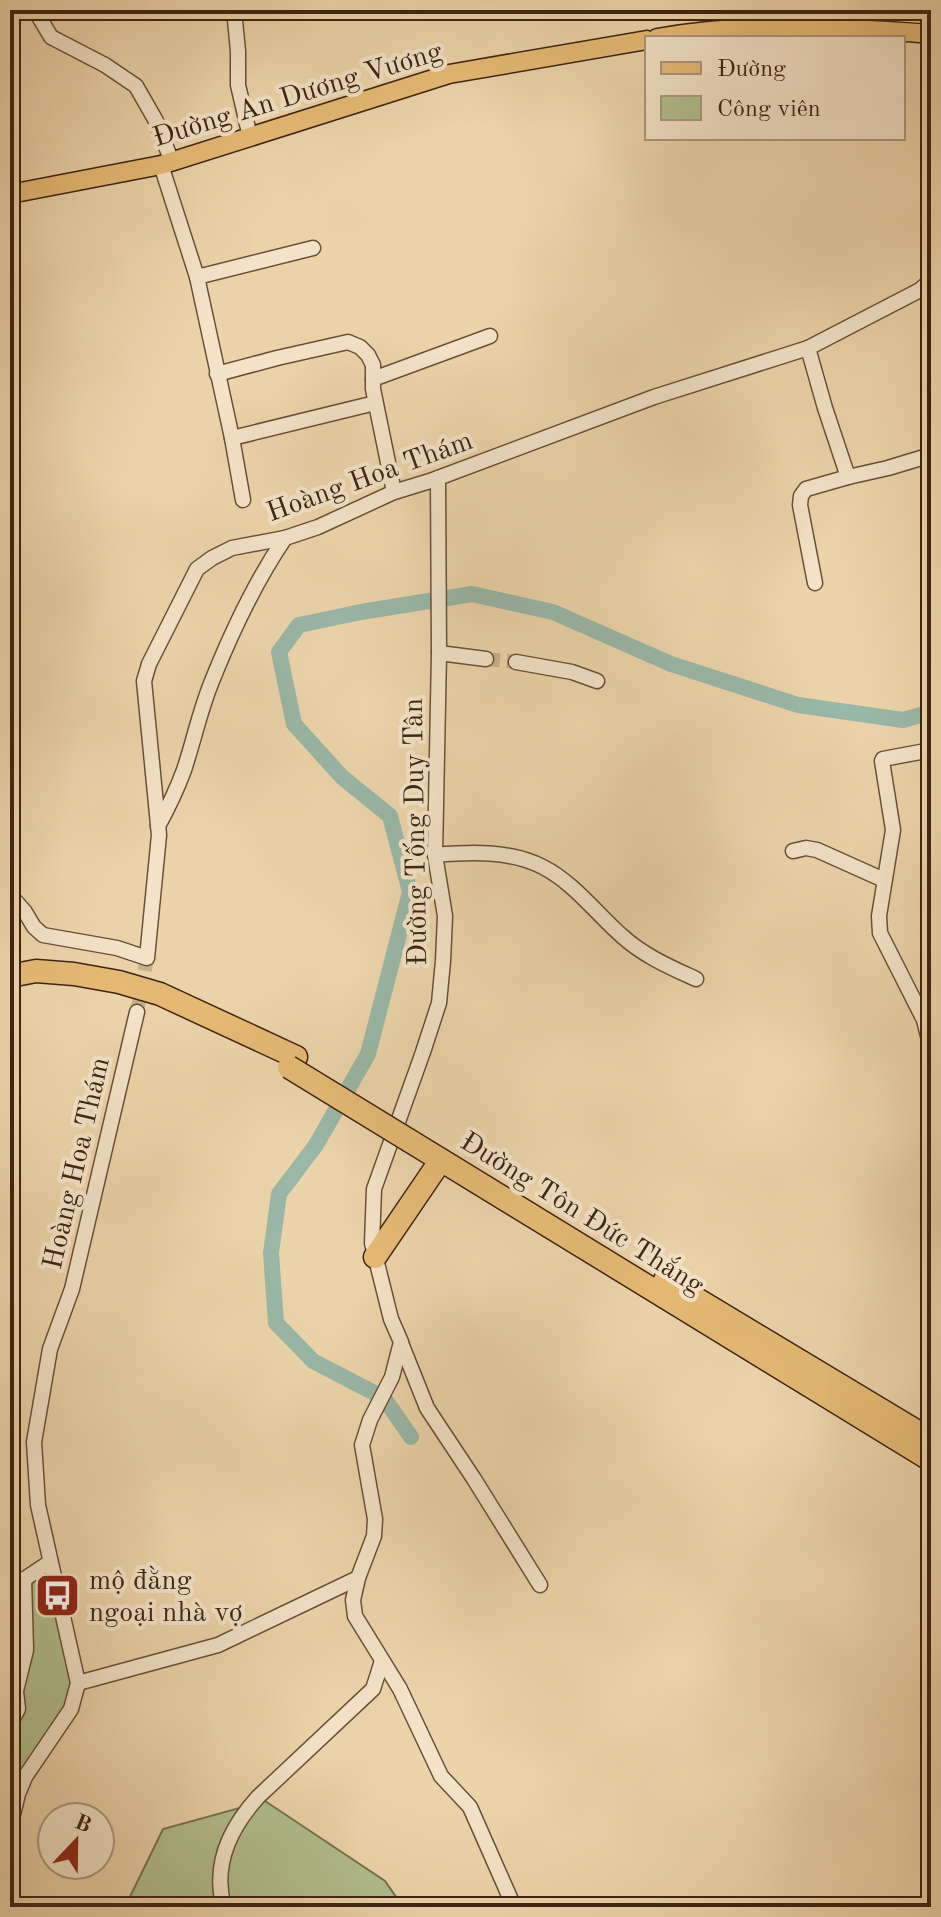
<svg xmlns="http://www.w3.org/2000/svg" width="941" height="1917" viewBox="0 0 941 1917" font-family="'Old Standard TT',serif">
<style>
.green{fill:#b2be8d;stroke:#787150;stroke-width:2}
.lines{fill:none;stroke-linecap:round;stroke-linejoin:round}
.canal{stroke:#99b8a8;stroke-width:16}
.minor-tunnel{stroke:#c9b18c;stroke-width:14;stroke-dasharray:14 7;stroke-linecap:butt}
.minor-casing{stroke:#6a5038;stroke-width:17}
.major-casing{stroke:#3e2412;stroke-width:21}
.highway-casing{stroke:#3e2412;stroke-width:25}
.minor{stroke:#f3e3c8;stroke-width:14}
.major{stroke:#e6ba75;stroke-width:18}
.highway{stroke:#e6ba75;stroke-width:22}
.highway-bridge-casing{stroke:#3e2412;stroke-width:25;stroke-linecap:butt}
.highway-bridge{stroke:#e6ba75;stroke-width:22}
.labels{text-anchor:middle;stroke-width:8;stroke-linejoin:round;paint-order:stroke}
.street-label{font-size:28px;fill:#3e2412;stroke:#f3e3c8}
.poi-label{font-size:28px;fill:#3e2412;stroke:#f3e3c8;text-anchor:start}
</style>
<rect width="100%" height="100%" fill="#ecd4aa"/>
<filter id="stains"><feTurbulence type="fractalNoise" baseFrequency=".0025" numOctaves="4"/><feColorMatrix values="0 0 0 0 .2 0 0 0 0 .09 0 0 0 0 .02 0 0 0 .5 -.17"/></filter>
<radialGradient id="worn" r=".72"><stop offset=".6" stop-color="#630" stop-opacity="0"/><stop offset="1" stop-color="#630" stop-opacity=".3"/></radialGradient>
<g class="green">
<path d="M52,1568L78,1683L56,1731L10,1798V1585L24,1589Z"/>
<path d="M265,1801L385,1881L403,1907H125L163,1829Z"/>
</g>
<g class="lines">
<path class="canal" d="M411,1437L384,1398L313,1361L276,1323L271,1253L279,1194L316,1145L368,1054L410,892L390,816L342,777L294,724L279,652L299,625L361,612L472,594L553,612L671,664L798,705L903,720L931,712"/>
<g class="minor-tunnel">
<path d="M486,659L516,662"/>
<path d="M137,1012L147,958"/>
</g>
<defs>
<g id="minor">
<path d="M35,10L51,37L105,65L136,86L156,121L172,162"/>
<path d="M234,10L238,51V85L250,137"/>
<path d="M747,10L756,28"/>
<path d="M831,10L836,29"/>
<path d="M161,165L197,277L232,438L243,500"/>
<path d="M197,277L313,248"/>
<path d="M808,348L825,408L848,477L888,468L931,455"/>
<path d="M217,374L277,358L348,342L360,347L368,355L373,365V389L394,492"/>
<path d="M373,379L490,336"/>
<path d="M232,438L375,403"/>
<path d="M438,478L439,653L435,855L445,916L443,961L439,1003L423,1052L374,1189L372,1243L391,1319L401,1342L392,1377L370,1420L362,1445L375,1519L374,1536L358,1578L353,1600L355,1616L400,1689L441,1776L470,1807L511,1900L516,1907"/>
<path d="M815,583L800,505L801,496L806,489L848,477"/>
<path d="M439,653L486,659"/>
<path d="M516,662L572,672L597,681"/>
<path d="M931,750L883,759L882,761L893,830L879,916L880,933L924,1020L931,1048"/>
<path d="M158,826C168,808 177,789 184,770C194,740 200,710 212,681C232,631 255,582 285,538"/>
<path d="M793,851L806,848L817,850L884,880"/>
<path d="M435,855C470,852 510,850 543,867C574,883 597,914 622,936C644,956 670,967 696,979"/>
<path d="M10,895L25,912L34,927L43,935L117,948L147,958L159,835L144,681L149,664L197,569L212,558L232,548L285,538L318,527L394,492L430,481L654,397L808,348L920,290L931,280"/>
<path d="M931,1265L929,1277L931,1289"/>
<path d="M401,1343L427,1408L474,1479L540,1585"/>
<path d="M10,1585L17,1584L50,1562"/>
<path d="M78,1683L218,1645L358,1578"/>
<path d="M10,1724L18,1709L16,1691L26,1650L24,1579"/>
<path d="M10,1827L18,1794L25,1777L71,1709L78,1683L38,1505L34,1442L50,1349L72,1289L137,1012"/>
<path d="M224,1907C212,1865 231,1827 258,1797L373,1689L382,1661"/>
</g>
<g id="major">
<path d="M657,38C747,22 841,27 931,34"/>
<path d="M10,194L161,165L449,74L647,40"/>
</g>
<g id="highway">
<path d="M10,976L36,971L74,974L119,982L160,994L296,1057"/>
<path d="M410,1141L931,1460"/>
<path d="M375,1257L441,1160"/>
<path d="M665,1280L931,1440"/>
</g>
</defs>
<use href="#minor" class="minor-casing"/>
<use href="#major" class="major-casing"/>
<use href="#highway" class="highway-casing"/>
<use href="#minor" class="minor"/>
<use href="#major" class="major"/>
<use href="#highway" class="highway"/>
<defs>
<path id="highway-bridge" d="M289,1067L410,1141"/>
</defs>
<use href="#highway-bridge" class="highway-bridge-casing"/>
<use href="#highway-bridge" class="highway-bridge"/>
</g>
<defs>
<symbol id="bus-square" viewBox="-11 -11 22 22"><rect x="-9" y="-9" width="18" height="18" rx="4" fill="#8f2418" stroke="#f3e3c8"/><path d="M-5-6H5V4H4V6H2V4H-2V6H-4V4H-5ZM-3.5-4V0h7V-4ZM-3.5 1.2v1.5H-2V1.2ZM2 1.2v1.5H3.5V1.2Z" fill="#fff"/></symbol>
</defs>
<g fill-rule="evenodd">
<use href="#bus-square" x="32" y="1570" width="51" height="51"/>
</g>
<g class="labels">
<g class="street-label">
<text transform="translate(297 93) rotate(-17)" y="10">Đường An Dương Vương</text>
<text transform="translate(369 475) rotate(-20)" y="10">Hoàng Hoa Thám</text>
<text transform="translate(414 832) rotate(-91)" y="10">Đường Tống Duy Tân</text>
<text transform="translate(75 1163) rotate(-77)" y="10">Hoàng Hoa Thám</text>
<text transform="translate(583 1212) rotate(32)" y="10">Đường Tôn Đức Thắng</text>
</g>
<g class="poi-label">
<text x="89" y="1589">mộ đằng<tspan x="89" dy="32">ngoại nhà vợ</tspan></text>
</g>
</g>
<rect width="941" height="1917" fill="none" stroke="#ecd4aa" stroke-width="40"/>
<rect x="12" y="12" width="917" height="1893" fill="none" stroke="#3e2412" stroke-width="4"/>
<rect x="20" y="20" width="901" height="1877" fill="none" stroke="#3e2412" stroke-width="2"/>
<rect x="645" y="36" width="260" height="104" fill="#f3e3c8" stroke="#ab977f" stroke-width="2"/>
<rect x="661" y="62" width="40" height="12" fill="#e6ba75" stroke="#ab977f" stroke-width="2"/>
<text x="717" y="76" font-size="24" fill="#3e2412">Đường</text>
<rect x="661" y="96" width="40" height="24" fill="#b2be8d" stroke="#ab977f" stroke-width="2"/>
<text x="717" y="116" font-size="24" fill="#3e2412">Công viên</text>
<g transform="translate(76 1841) rotate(22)"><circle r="38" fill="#f3e3c8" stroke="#ab977f" stroke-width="2"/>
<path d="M0-6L14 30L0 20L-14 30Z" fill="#8f2418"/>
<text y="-12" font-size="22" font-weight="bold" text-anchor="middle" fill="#3e2412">B</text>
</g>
<rect width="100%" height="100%" filter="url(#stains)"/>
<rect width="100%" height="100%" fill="url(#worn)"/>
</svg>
